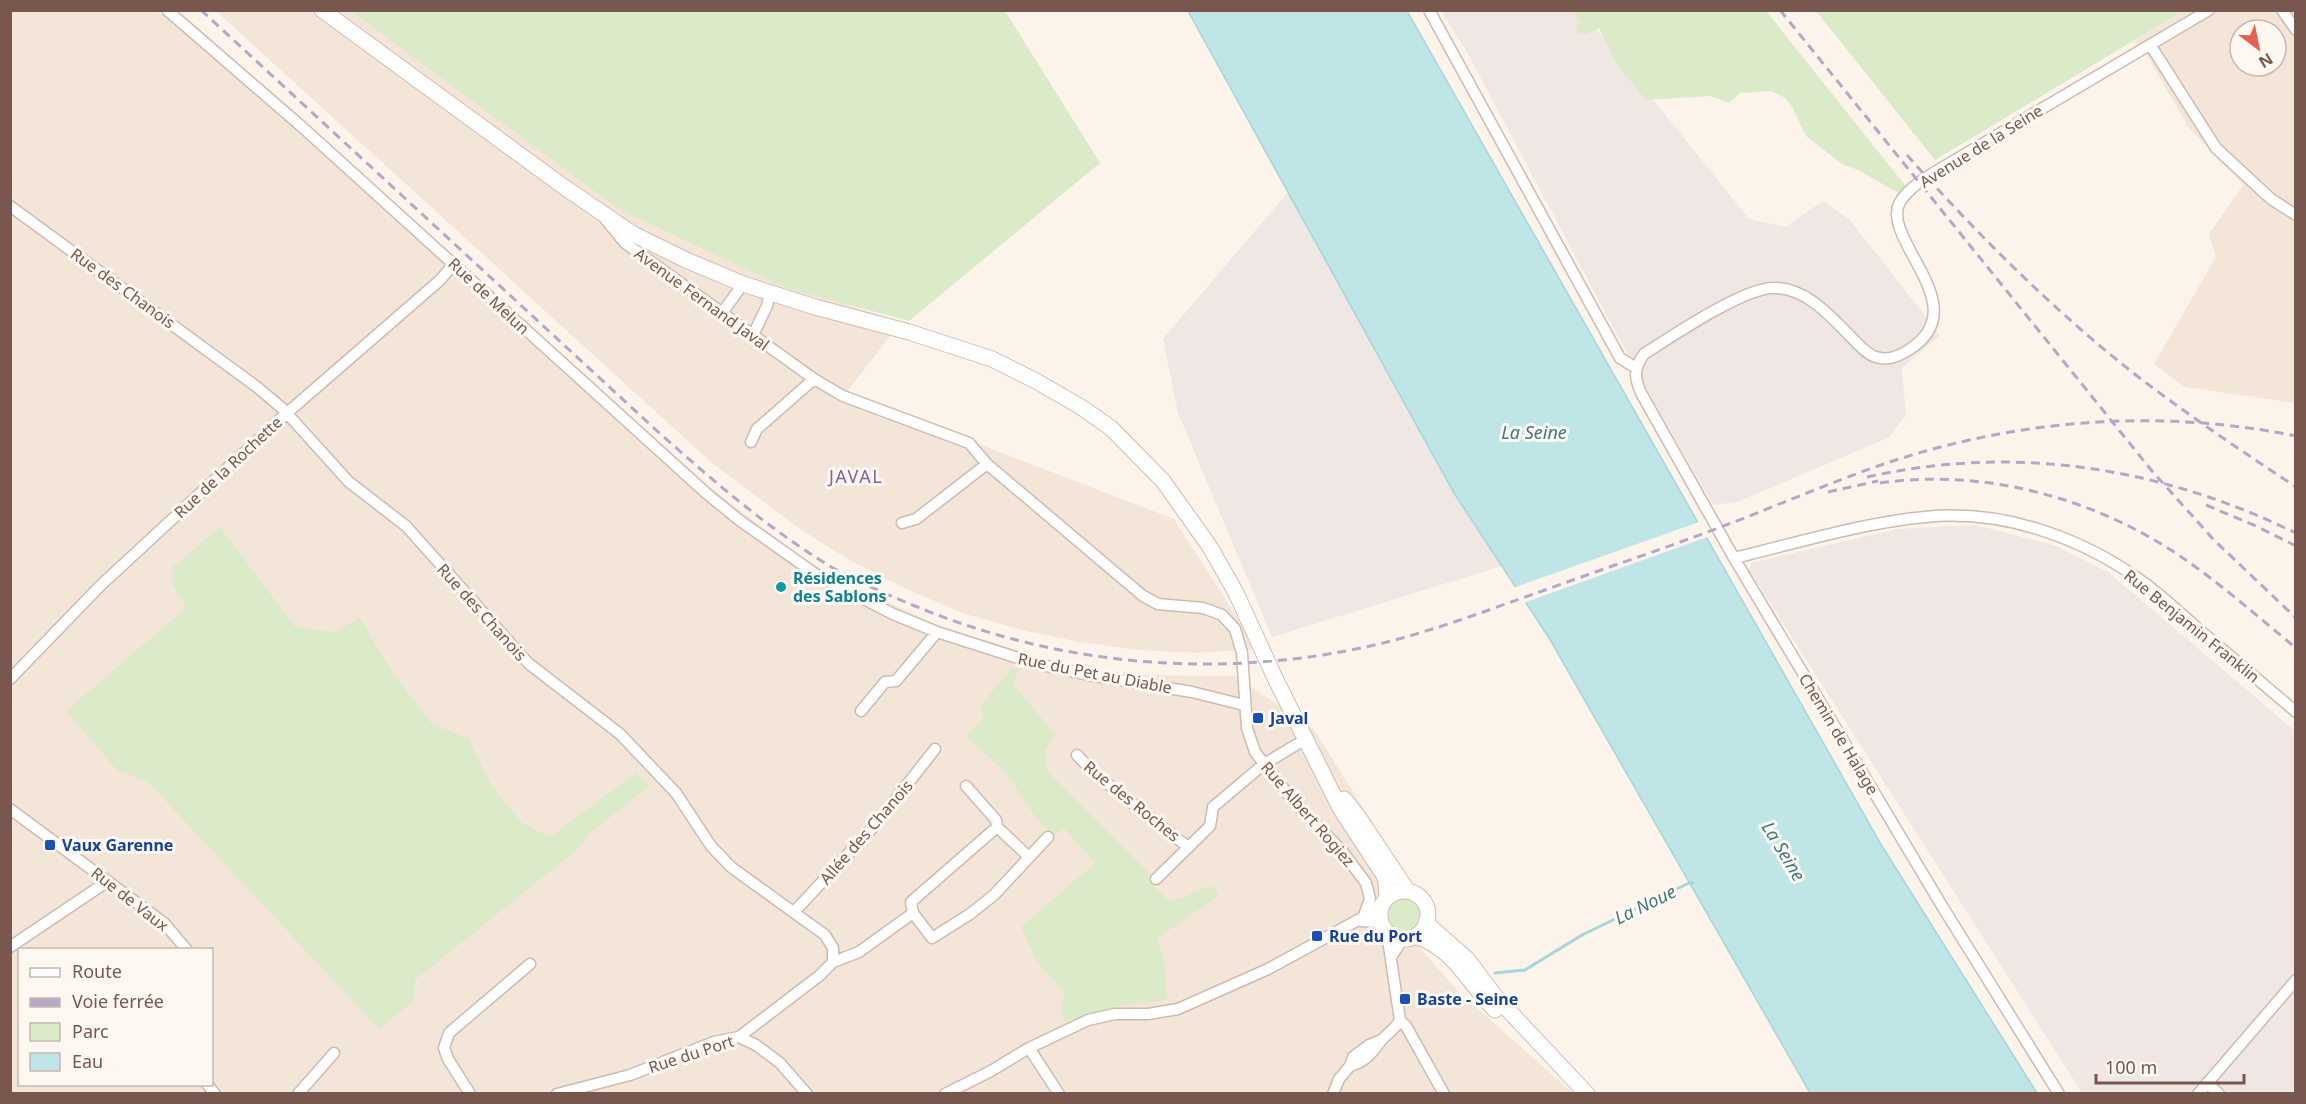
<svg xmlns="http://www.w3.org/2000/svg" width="2306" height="1104" font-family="'Noto Sans',sans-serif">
<rect width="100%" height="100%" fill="#fcf4eb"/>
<!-- residential -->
<path fill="#f4e5d9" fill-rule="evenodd" d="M10,11H157L171,22L180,13L713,490L804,559L848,584L947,629L1003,648L1064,663L1127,675L1235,676L1313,728L1408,879L1417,945L1460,993L1573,1093H11ZM20,950H212V1084H20Z
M216,11H351L788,285L901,322L846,393L1174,519L1257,649L1197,653L1137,650L1080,642L1026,631L965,614L906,589L851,561L803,531L713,464Z
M2183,11H2295V403L2185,387L2154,364L2216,257L2209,234L2243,185L2189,128L2145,52L2134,41ZM2240,30H2276V66H2240Z"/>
<!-- industrial -->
<path fill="#eee7e3" d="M1441,11H1582L1749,219L1786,227L1823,201L1850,220L1940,335L1902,368L1906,415L1888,438L1737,502L1713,505L1640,378L1468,54Z
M1288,192L1454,493L1502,566L1272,637L1178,413L1163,339Z
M1976,525L2056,546L2108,572L2295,731V1093H2082L1749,570L1751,563L1897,529Z"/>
<!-- green -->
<path fill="#dbeac9" d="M351,11H1005L1100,163L909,321L786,288L619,209Z
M1573,11H1766L1904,184L1905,190L1900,194L1858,170L1842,164L1806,136L1792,107L1785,98L1771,91L1740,93L1729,103L1711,96L1646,100L1616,62L1599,28L1586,34H1578L1576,28L1581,22Z
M1816,11H2183L1935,160Z
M220,527L295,627L336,632L359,617L396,678L432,724L468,738L491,785L522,823L550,837L636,773L649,786L588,835L577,850L415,980L413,1001L379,1029L148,782L117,770L66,711L186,608L173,585L172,568Z
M1013,667L1019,671L1012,683L1055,734L1045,751L1047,771L1149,873L1153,885L1170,902L1212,885L1219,896L1156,939L1164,958L1167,1000L1121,1005L1064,1022L1061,1010L1065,993L1037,962L1021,927L1095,863L1064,828L1053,837L1032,812L1005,771L965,736L984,718L980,706Z
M1387 915a18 18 0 1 1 36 0a18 18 0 1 1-36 0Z"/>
<!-- water -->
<path fill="#bfe5e6" stroke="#a6d6d8" stroke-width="1.5" d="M1188,11H1407L1882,846L2037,1093H1810L1549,638L1454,493Z"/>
<!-- pier -->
<path fill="#fcf4eb" d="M1702,521L1710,536L1523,603L1513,588Z"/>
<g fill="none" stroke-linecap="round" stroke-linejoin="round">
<!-- stream -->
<path stroke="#a6d6d8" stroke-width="3" d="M1495,973L1525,970L1582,935L1689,883H1693"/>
<defs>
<path id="street" d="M167,10L301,126L706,493L739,520L817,575L893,614L937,632L1037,664L1089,675L1192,692L1244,705
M1429,10L1620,358L1636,368
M2282,10L2296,30
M2151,46L2216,148L2271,199L2296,215
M10,206L257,387L283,409L349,482L406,526L528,663L620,734L676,793L711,846L731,867L825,935L833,948V962L819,976L739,1037
M606,220L625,243L814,379L843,396L969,443L987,464L1143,596L1158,604L1203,608L1214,612L1222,615L1235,629L1242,653L1247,728L1255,752L1291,798L1342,851L1366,883L1370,899L1363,918
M722,313L743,284
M753,335L767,306L770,293
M751,442L757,429L814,379
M902,523L916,519L987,464
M1734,558C1797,543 1861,523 1925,517C2002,509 2081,537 2143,582C2161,595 2178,611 2195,626C2229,655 2262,683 2296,712
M10,679L101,585L287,413L439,281L454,264
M861,711L885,682L896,681L937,632
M1077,755L1094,773L1188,847
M966,786L996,820L997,827
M10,809L164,923L187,950
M1156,879L1210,826L1213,807L1264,764L1306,739
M794,912L877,823L935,749
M913,913L911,902L997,827L1029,857
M1360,921L1380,922
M10,947L108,881
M1391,957L1403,939
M833,962L859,952L913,913L932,938L970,914L994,895L1048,837
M1400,1020L1406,1026L1444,1094
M1029,1048L1059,1094
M1350,1066C1365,1062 1372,1053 1380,1042C1387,1033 1395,1030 1400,1020L1387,933
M2207,1083L2219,1094
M207,1084L215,1094
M298,1094L334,1053
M470,1094L448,1059L444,1048L449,1033L530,964
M557,1094L630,1075L714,1042L739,1037L756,1045L780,1063L807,1094
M945,1094L991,1071L1029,1048L1088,1020L1115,1014H1148L1178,1009L1268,969L1369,914L1382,902
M1333,1094L1339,1079L1350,1066L1353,1057L1369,1045L1381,1040
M2059,1094L1942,906L1734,558L1641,393C1634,377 1634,368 1644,354C1671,337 1743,288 1773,288C1807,287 1833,319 1855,341C1861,347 1868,355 1876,357C1888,361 1900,356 1910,349C1977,306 1879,239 1900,202C1910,185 1934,173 1950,163L2209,10
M2198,1094L2296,980"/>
<path id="secondary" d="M322,10L564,187L633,234L686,260L743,284L815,307L909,332L992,359L1036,381L1081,407L1111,428L1163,481L1210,547L1236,593L1275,678L1340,808L1383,874L1386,880L1387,897
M1344,799L1359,818L1407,890
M1380 915a24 24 0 1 1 48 0a24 24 0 1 1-48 0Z
M1426,923L1468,960L1495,996L1587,1094
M1415,936C1453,947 1469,984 1495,1010"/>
</defs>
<!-- street casing -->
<use href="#street" stroke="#cfbab0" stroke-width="13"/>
<!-- secondary casing -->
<use href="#secondary" stroke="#d4bcb0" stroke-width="17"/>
<!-- street -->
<use href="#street" stroke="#fff" stroke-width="10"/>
<!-- secondary -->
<use href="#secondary" stroke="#fff" stroke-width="15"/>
<!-- rail -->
<path stroke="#b5a8c7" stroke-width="3" stroke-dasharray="9 6" stroke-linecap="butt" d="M201,10L656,430C711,479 766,527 828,565C855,581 886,594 915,606C1057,665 1212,679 1361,648C1424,635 1485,611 1545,590C1608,567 1672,546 1734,522C1783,503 1832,482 1881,465C2015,419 2157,408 2296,436
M1780,10L2152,471L2214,540L2296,618
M1907,155C1976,233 2050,307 2132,372C2185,413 2240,450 2296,487
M1867,477C2015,444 2160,467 2296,533
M1880,483C1976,469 2080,494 2163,545C2210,574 2252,612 2296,648
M1828,492L1878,481
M2206,505L2256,526L2296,546"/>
</g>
<!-- markers -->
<circle fill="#0f9aa8" stroke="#fff8f2" stroke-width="2" cx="781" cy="587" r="6"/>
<g fill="#1a4fb4" stroke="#fff8f2" stroke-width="2">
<rect x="1252" y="712" width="12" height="12" rx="3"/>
<rect x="44" y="839" width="12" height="12" rx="3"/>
<rect x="1311" y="930" width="12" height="12" rx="3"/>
<rect x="1399" y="993" width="12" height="12" rx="3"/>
</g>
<g text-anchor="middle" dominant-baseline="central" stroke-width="6" stroke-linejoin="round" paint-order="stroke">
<!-- street labels -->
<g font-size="16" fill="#78584e" stroke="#fff8f2">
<text transform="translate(1981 146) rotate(-32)">Avenue de la Seine</text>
<text transform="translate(123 288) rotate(36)">Rue des Chanois</text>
<text transform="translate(489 296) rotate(43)">Rue de Melun</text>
<text transform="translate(702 299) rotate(36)">Avenue Fernand Javal</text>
<text transform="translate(228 467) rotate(-43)">Rue de la Rochette</text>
<text transform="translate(482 612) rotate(48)">Rue des Chanois</text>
<text transform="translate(2192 626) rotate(39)">Rue Benjamin Franklin</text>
<text transform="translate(1095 673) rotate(11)">Rue du Pet au Diable</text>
<text transform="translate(1839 734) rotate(59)">Chemin de Halage</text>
<text transform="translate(1132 801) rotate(39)">Rue des Roches</text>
<text transform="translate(1308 814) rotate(49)">Rue Albert Rogiez</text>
<text transform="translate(866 832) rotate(-49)">Allée des Chanois</text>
<text transform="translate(130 899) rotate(38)">Rue de Vaux</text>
<text transform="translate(691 1054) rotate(-18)">Rue du Port</text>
</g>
<!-- culture labels -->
<g font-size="16" font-weight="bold" fill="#0d838f" stroke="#fff8f2" text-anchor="start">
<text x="793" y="578">Résidences<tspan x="793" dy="18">des Sablons</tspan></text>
</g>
<!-- transit labels -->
<g font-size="16" font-weight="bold" fill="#164399" stroke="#fff8f2" text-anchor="start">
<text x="1270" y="718">Javal</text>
<text x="62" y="845">Vaux Garenne</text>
<text x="1329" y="936">Rue du Port</text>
<text x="1417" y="999">Baste - Seine</text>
</g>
<!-- water labels -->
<g font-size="18" font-style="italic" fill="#41797c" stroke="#fff8f2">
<text x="1534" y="432">La Seine</text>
<text transform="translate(1784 851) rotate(59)">La Seine</text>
<text transform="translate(1645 904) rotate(-26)">La Noue</text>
</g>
<!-- neighbourhood labels -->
<g font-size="18" letter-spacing="1.5" fill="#7e6693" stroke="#fff8f2">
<text x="856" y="476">JAVAL</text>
</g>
</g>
<!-- border -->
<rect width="2306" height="1104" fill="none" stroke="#78584e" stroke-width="24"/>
<!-- legend -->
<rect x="18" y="948" width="195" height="138" fill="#fff8f2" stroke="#c9b8b0" stroke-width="1.5"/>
<rect x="30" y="968" width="30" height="9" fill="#ffffff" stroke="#c9b8b0" stroke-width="1.5"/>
<text x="72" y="978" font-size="18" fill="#78584e">Route</text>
<rect x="30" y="998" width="30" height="9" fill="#b5a8c7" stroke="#c9b8b0" stroke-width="1.5"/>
<text x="72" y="1008" font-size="18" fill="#78584e">Voie ferrée</text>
<rect x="30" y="1023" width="30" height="18" fill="#dbeac9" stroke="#c9b8b0" stroke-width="1.5"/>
<text x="72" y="1038" font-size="18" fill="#78584e">Parc</text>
<rect x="30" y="1053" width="30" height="18" fill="#bfe5e6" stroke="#c9b8b0" stroke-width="1.5"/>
<text x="72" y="1068" font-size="18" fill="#78584e">Eau</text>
<!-- north arrow -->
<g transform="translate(2258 48) rotate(148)"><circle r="28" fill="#fff8f2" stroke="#c9b8b0" stroke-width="1.5"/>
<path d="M0-4.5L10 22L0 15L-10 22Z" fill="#e26354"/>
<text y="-9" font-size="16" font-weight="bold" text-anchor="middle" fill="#78584e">N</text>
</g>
<!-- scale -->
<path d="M2096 1074v9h148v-9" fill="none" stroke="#78584e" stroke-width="3"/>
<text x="2105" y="1074" font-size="18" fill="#78584e" stroke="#fff8f2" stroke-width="4.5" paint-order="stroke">100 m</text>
</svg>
